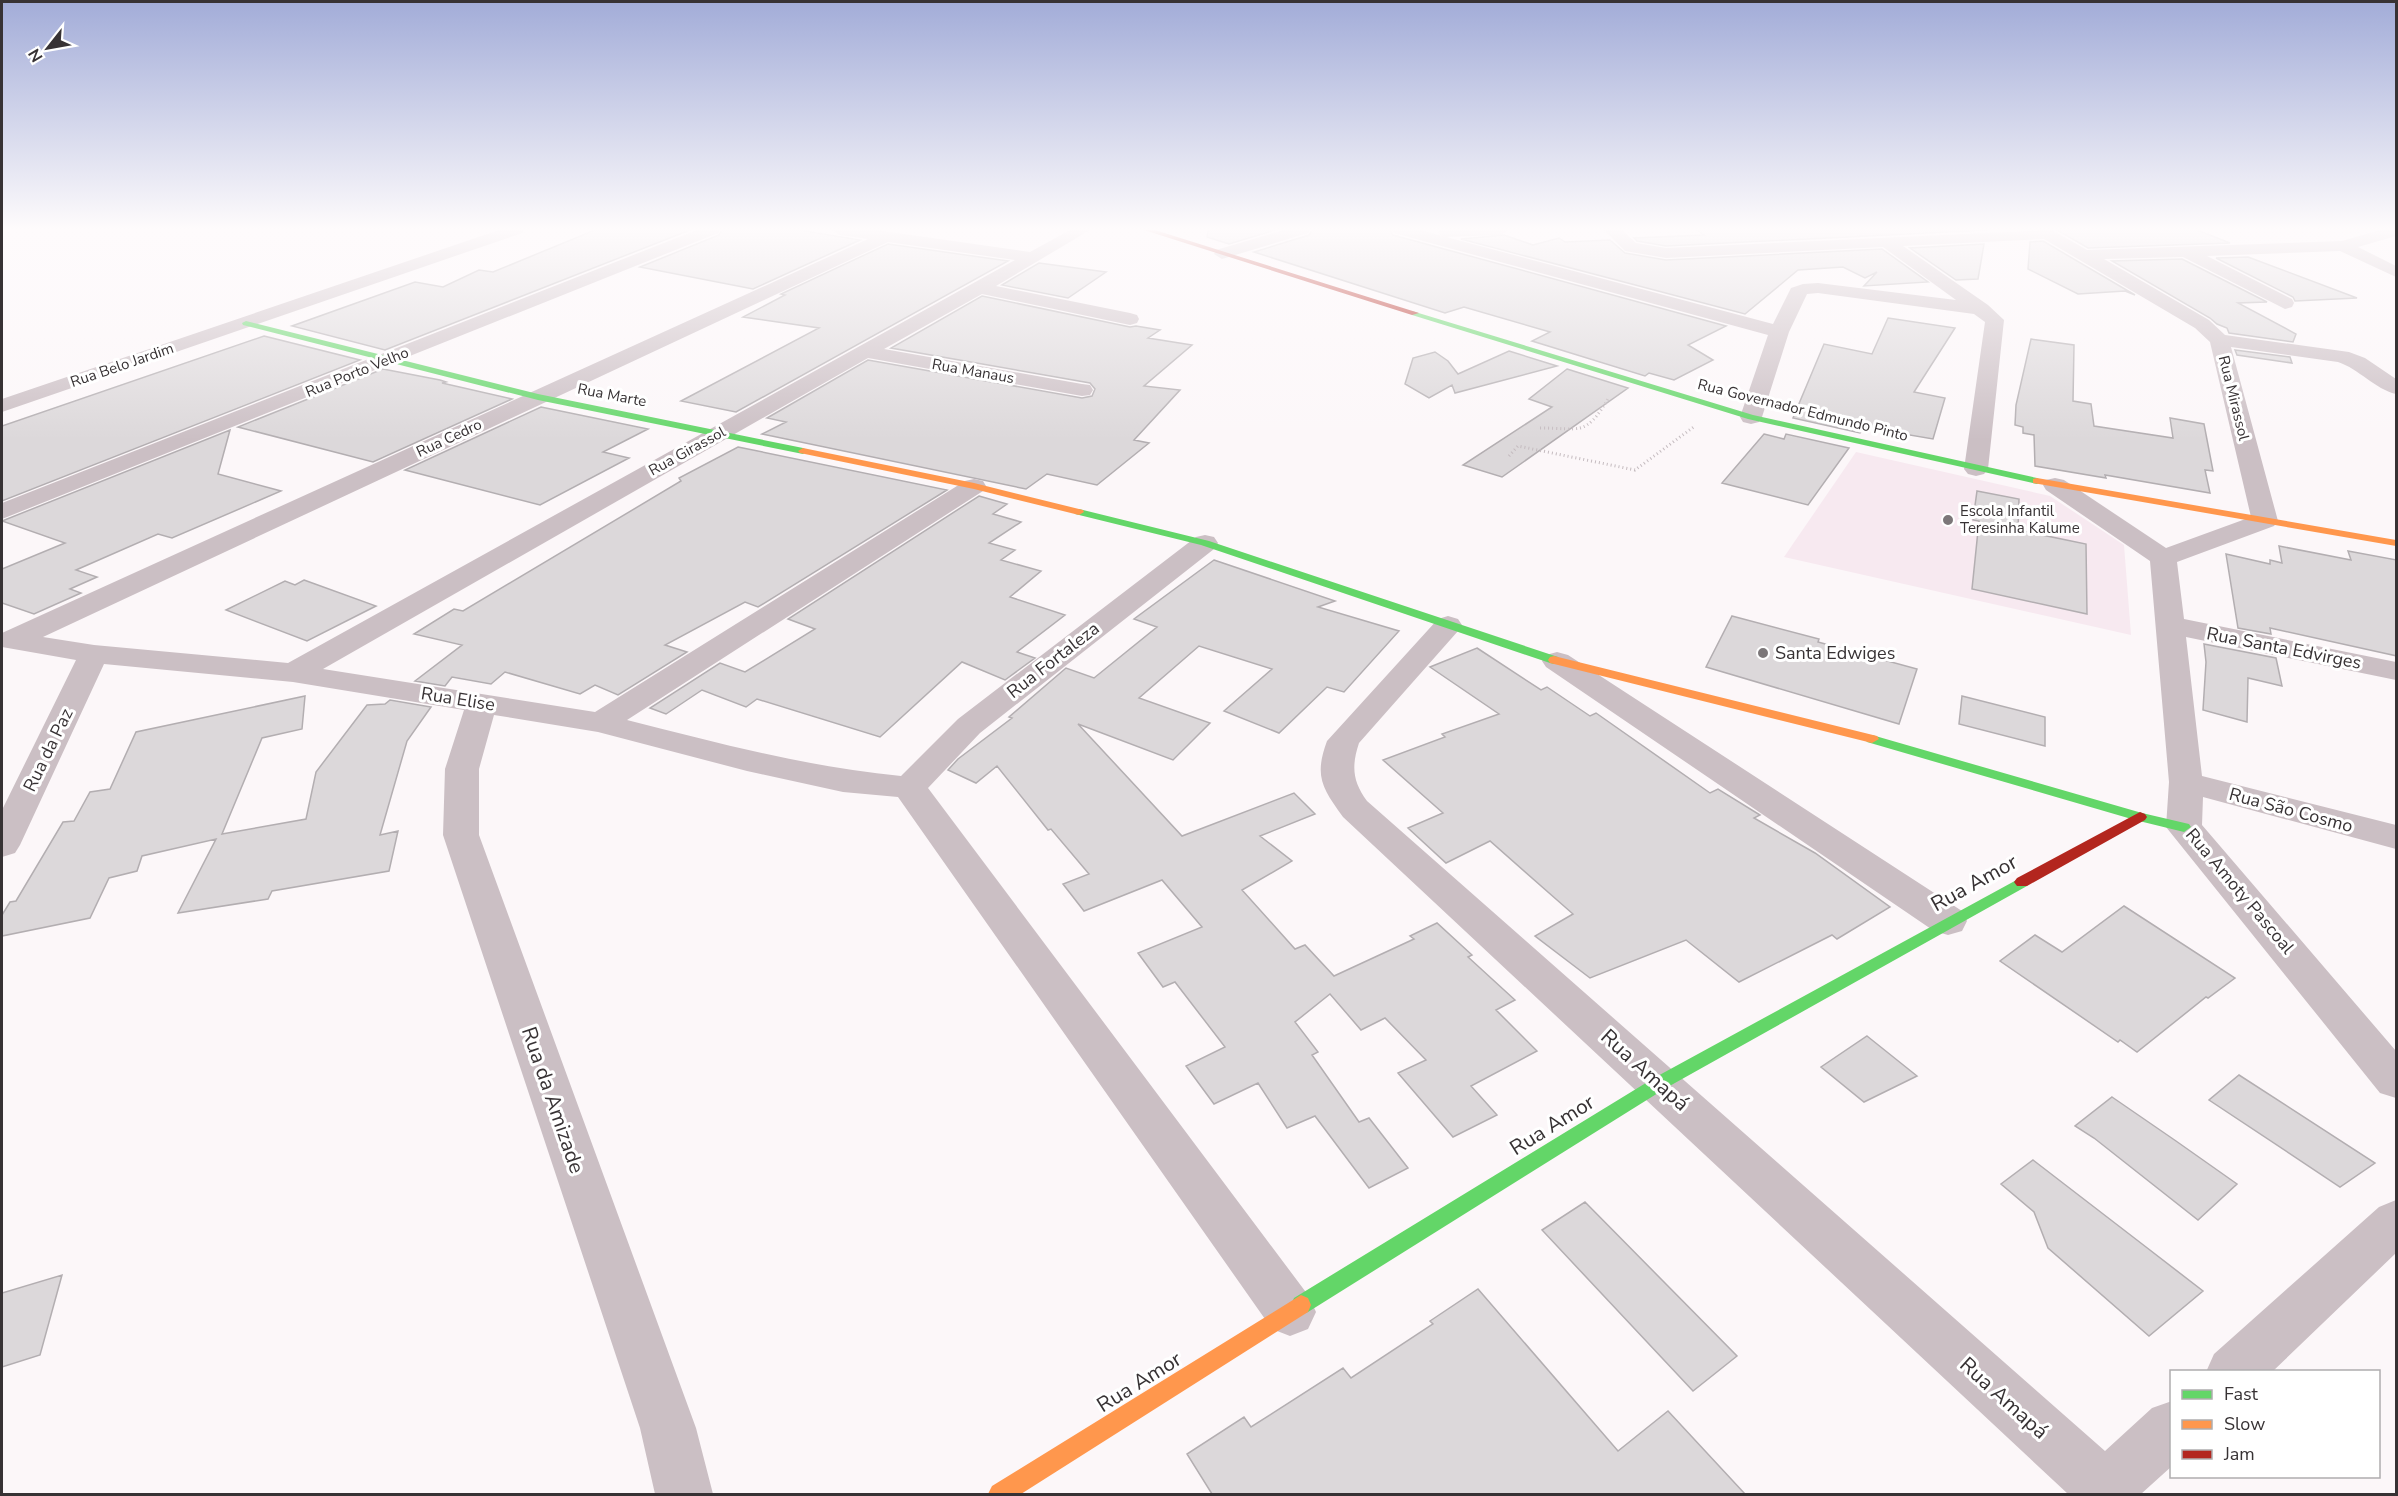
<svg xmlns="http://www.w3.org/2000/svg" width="2398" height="1496" font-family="'Nunito Sans',sans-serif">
<rect width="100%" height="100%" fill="#fcf7f9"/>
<!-- built -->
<path fill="#f7e9f0" d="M1856,452L2050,496L2124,545L2131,635L1784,557Z"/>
<!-- building -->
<path fill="#dcd8da" stroke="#b3aeb1" stroke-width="1.5" d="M595,230H690L385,350L292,326L415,282L443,287L479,270L493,272Z
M722,230H799L860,240L753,289L640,267L719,235Z
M1208,230H1275L1229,244L1207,237Z
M1312,230H1390L1393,235L1726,326L1688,345L1713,360L1674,380L1649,373L1645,376L1532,341L1550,332L1464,307L1445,313L1254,252L1309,235Z
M1697,230H1987L1666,246L1637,241L1634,238L1704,235Z
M2057,230H2197L2230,243L2088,248Z
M1504,235L1533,245L1559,238L1565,242L1610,240L1625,253L1666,260L1882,249L1928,282L1864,286L1877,272L1865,278L1843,267L1798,270L1745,314L1461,239Z
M2043,241L2135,295L2125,291L2078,294L2028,269L2030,242Z
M888,244L1008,261L736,412L681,401L819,328L743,317L785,295L781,294Z
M1984,244L1978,279L1956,280L1910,248Z
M2248,257L2357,298L2295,301L2293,297L2216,258Z
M2182,259L2267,302L2238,303L2296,334L2293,342L2229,333L2227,328L2217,324L2210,318L2112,261Z
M1039,263L1106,272L1068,298L1002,285Z
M982,296L1130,327L1136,326L1160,330L1148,338L1192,345L1144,386L1180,390L1134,440L1149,443L1097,485L1047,474L1026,489L762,434L786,422L767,418L868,360L1082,398L1092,396L1095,389L1090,383L891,348Z
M1888,318L1955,328L1914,392L1945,398L1933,439L1863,427L1860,433L1793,418L1824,344L1872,354Z
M264,336L360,360L2,501V426Z
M2031,339L2074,345L2073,401L2091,404L2094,426L2173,438L2170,418L2204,424L2213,471L2205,470L2210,493L2105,475L2106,478L2035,466L2034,435L2023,433V427L2015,425L2016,405Z
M2235,350L2290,357L2292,363L2237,355Z
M1509,351L1557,366L1455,393L1452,385L1429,398L1405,384L1413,358L1435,352L1448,361L1458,374Z
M383,369L440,380L446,382L442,383L512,399L373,462L238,427Z
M1567,369L1628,388L1502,477L1463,465L1552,407L1529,399Z
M541,407L648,429L603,452L629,458L540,505L405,470Z
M230,430L218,474L281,491L172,538L158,534L76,570L97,577L70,589L81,593L34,614L2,603V569L65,543L2,521Z
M1764,434L1784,439L1786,434L1849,448L1808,505L1722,483Z
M738,447L947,490L758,607L745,602L665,645L687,652L618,695L595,685L580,694L505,672L491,684L452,677L445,686L415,681L462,645L414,634L454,609L463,611L681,481L679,478Z
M1977,491L2019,499L2018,530L2086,544L2087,614L1972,589L1979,521L1973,520Z
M979,496L1007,504L993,514L1021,522L989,543L1015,550L1001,560L1041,571L1010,597L1065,615L1017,652L1035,658L1005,680L962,662L880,737L757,699L746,707L702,690L666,714L650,708L720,663L745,672L815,629L788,619Z
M2279,546L2351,560L2348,551L2397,560V656L2270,628L2271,634L2238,628L2226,554L2270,564V560L2282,563Z
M1214,560L1335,601L1318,607L1399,631L1344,692L1327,687L1279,733L1224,711L1272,669L1199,646L1139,698L1210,723L1173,760L1078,724L1182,836L1294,793L1315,814L1260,836L1292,861L1242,890L1295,949L1305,945L1334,976L1414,939L1410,936L1437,923L1472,955L1468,957L1515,1000L1496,1010L1537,1051L1471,1086L1497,1115L1453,1137L1398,1073L1426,1060L1385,1018L1361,1030L1330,994L1295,1022L1318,1052L1312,1055L1359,1122L1369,1118L1408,1168L1369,1188L1315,1116L1287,1128L1258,1083L1214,1104L1186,1066L1225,1047L1175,982L1163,987L1138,953L1202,927L1162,880L1084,911L1063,884L1089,874L1051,829L1048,830L997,766L976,783L948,770L958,759L1012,718L1009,717L1066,668L1094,678L1157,627L1134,619Z
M304,580L376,606L307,641L226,610L285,581L295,585Z
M1732,616L1819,639L1818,642L1917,669L1899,724L1706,667Z
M2204,644L2276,658L2282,686L2248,678L2247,722L2203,710L2206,662Z
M1477,648L1541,690L1547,687L1590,716L1596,713L1710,793L1718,789L1760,815L1754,818L1815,853L1890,907L1837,939L1832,935L1739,982L1686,940L1590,978L1535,936L1573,914L1490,841L1446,863L1408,828L1443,813L1383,760L1445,737L1442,734L1499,714L1430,667Z
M305,696L302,729L262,738L222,834L306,819L316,772L367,705L385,704L390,700L431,707L407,741L380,835L398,831L389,871L272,891L268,899L178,913L216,839L142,856L137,871L109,878L90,918L2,936V915L10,902L16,901L63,822L74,821L90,792L110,789L136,732Z
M1962,696L2045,717V746L1959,724Z
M2124,906L2235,978L2208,998L2206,997L2137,1052L2120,1040L2118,1042L2000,961L2035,935L2062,952Z
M1867,1036L1917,1076L1864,1102L1821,1067Z
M2239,1075L2375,1163L2340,1187L2209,1100Z
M2112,1097L2176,1141L2237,1184L2198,1220L2094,1138L2075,1126Z
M2033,1160L2146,1247L2203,1291L2149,1336L2048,1248L2034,1212L2001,1184Z
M1585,1202L1737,1356L1693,1391L1542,1230Z
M62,1275L40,1355L2,1367V1293Z
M1478,1289L1618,1451L1668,1411L1745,1494H1212L1187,1454L1244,1417L1251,1427L1343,1368L1351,1378L1433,1324L1430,1321Z"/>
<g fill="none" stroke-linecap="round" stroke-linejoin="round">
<!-- path -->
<path stroke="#c4bbbf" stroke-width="3" stroke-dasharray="1 3" stroke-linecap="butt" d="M1540,428C1581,428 1585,437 1608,399
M1509,456L1518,446L1635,470L1695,426"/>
<!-- street -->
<path fill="#cbbfc4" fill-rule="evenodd" d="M499,230H524L522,233L2,412V399Z
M697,230H720L718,233L2,519V503Z
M832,230H876L1030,252L1070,230H1090L996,286L1130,313L1137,315L1139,319L1137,323L1130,325L982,294L884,349L1082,384L1090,385L1093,390L1090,395L1082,396L868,358L323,669L595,712L965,481L974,479L983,481L986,486L983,491L627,720C718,743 807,767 901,776L958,719L1196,537L1205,535L1214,537L1218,543L1214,549L980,733L928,788L1308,1295L1316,1312L1308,1329L1290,1336L1272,1329L898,797L843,792L747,771L598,732L494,715L479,769V835L696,1428L713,1494H655L640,1428L443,835L445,769L464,710L293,682L104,664L20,845L15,853L2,857V810L76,660L2,647V633L868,239L840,235ZM888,242L1015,260L288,663L94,645L43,637Z
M1284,230H1310L1308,233L1222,259L1214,254L1216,250Z
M1392,230H1420L1773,324L1791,288L1803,284L1818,283L1956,300L1883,247L1666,258L1625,251L1604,230H1622L1636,243L1666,248L2052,230L2087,250L2342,241L2380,230H2396V236L2358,247L2396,266V277L2340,251L2207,256L2292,299L2294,303L2292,307L2285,309L2183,257L2104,259L2209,320L2225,335L2349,352L2365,358L2396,379V394C2375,389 2359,369 2338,362L2231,347L2278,521L2274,526L2177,562L2184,619L2396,662V680L2186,637L2202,776L2396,825V849L2203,797L2202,825L2396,1051V1098L2380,1093L2166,827L2169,782L2150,561L2046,490L2043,485L2046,480L2055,478L2064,480L2166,548L2251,517L2210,342L2195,328L2044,239L1903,246L1988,305L2004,320L1988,469L1984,474L1976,476L1968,474L1964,469L1985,322L1974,314L1818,293L1807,294L1789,332L1762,417L1759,422L1751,424L1743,422L1740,417L1768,335L1394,233Z
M1439,230H1508L1500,235L1446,237L1440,235Z
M1448,616L1458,619L1462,625L1458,631L1359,743C1351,767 1353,782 1367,801L2105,1451L2152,1408L2172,1401V1466L2141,1494H2068L1343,817C1322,788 1314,776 1327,741L1438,619Z
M1557,652L1568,655L1962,911L1967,921L1962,931L1948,935L1934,931L1546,667L1542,661L1546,655Z
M2396,1200V1253L2272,1372H2206L2214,1354L2379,1207Z"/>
<!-- fast -->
<path fill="#63d668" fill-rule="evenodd" d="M1412,311L1753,415L2037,478L2042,481L2037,484L1748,419L1412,315Z
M246,321L538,394L803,448L808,451L803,454L538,400L243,325L242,323Z
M1079,509L1209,541L1558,657L1560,660L1554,664L1550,663L1201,545L1075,514L1074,512Z
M1872,735L2142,813L2189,824L2191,827L2184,832L2135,820L1867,742L1865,739Z
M2022,877L2027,878L2030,882L2027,886L1666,1088L1308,1312L1301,1315L1294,1312L1291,1305L1294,1298L1654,1078Z"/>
<!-- slow -->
<path fill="#ff974d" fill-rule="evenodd" d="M803,448L974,483L1083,510L1084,512L1079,515L974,489L800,453L798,451Z
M2037,478L2396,540V546L2033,483V479Z
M1554,656L1877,736L1879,739L1872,743L1550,663L1548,660L1550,657Z
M1301,1295L1308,1298L1311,1305L1308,1312L1021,1494H988L992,1486Z"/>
<!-- jam -->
<path fill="#b3261e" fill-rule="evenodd" d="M1144,230H1155L1419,313L1412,315Z
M2140,812L2145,814L2147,817L2145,820L2027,886H2017L2014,882L2017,878Z"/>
</g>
<!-- sky -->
<linearGradient id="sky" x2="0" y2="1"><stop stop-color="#a2acd8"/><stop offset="0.52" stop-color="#fefbfc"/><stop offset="1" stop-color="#fefbfc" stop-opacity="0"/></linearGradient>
<rect width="2398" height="440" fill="url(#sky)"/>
<!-- markers -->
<g fill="#7c7779" stroke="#fff" stroke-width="2">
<circle cx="1948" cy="520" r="6"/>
<circle cx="1763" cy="653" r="6"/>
</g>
<g text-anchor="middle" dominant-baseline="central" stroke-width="6" stroke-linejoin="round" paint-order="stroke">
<!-- far-street labels -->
<g font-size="15" fill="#373234" stroke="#fff">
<text transform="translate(122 365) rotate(-19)">Rua Belo Jardim</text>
<text transform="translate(973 371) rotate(10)">Rua Manaus</text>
<text transform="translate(357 372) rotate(-22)">Rua Porto Velho</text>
<text transform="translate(612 395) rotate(11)">Rua Marte</text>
<text transform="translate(2234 398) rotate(76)">Rua Mirassol</text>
<text transform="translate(1803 410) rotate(14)">Rua Governador Edmundo Pinto</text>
<text transform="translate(449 438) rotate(-25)">Rua Cedro</text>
<text transform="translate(687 451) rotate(-29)">Rua Girassol</text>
</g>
<!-- far-poi labels -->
<g font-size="15" fill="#373234" stroke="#fff" text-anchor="start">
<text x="1960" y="511">Escola Infantil<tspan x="1960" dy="17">Teresinha Kalume</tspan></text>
</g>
<!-- street labels -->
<g font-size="18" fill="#373234" stroke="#fff">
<text transform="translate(2284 648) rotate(11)">Rua Santa Edvirges</text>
<text transform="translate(1053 660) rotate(-38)">Rua Fortaleza</text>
<text transform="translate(458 699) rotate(9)">Rua Elise</text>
<text transform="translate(48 750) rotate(-64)">Rua da Paz</text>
<text transform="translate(2291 810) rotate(15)">Rua São Cosmo</text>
<text transform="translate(2240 891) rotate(50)">Rua Amoty Pascoal</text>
</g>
<!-- poi labels -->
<g font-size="18" fill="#373234" stroke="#fff" text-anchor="start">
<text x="1775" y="653">Santa Edwiges</text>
</g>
<!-- near-street labels -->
<g font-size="21" fill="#373234" stroke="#fff">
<text transform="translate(1974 883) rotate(-29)">Rua Amor</text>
<text transform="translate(1645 1070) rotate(42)">Rua Amapá</text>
<text transform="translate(553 1100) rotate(71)">Rua da Amizade</text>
<text transform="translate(1552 1125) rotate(-32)">Rua Amor</text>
<text transform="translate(1139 1382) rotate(-32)">Rua Amor</text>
<text transform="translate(2004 1398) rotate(42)">Rua Amapá</text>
</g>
</g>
<!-- border -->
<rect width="2398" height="1496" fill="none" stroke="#373234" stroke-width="6"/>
<!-- legend -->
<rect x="2170" y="1370" width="210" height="108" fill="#ffffff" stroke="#afadae" stroke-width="1.5"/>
<rect x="2182" y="1390" width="30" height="9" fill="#63d668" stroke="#afadae" stroke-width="1.5"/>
<text x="2224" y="1400" font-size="18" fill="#373234">Fast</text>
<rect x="2182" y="1420" width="30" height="9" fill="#ff974d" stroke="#afadae" stroke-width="1.5"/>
<text x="2224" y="1430" font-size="18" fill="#373234">Slow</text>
<rect x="2182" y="1450" width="30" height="9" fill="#b3261e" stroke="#afadae" stroke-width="1.5"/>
<text x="2224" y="1460" font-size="18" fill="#373234">Jam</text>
<!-- north arrow -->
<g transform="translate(48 48) rotate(239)" stroke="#ffffff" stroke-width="4.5" paint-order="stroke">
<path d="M0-4.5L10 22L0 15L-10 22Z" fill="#373234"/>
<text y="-9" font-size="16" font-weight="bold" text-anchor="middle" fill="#373234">N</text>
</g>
</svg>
